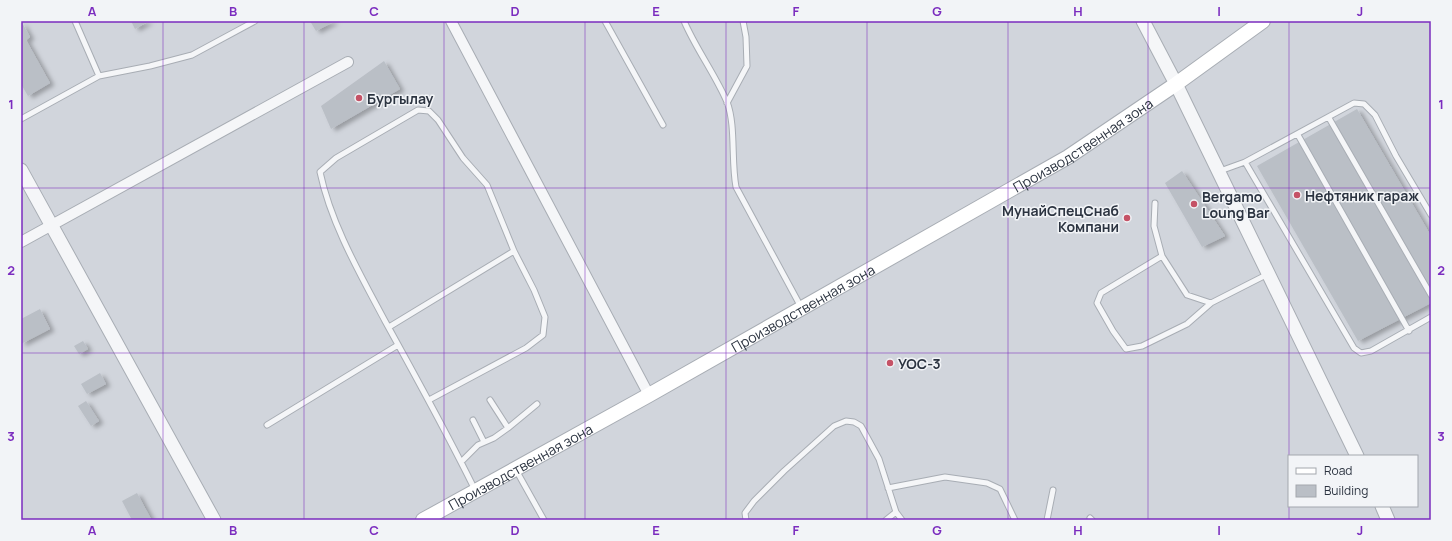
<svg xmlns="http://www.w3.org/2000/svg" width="1452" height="541" font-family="Manrope,sans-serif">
<defs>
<filter id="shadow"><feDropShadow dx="4.5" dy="2.5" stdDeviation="2" flood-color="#0004"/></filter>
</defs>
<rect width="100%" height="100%" fill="#e3e6ea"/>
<!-- built -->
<path fill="#d1d5dc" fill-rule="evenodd" d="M21,21H1431V520H21ZM1289,456H1417V506H1289Z"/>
<!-- building -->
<path fill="#babfc6" filter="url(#shadow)" d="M21,21L30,37L26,40L50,83L28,96L21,84Z
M131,21H149L135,29Z
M310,21H335L316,31Z
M384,61L400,89L331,129L321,106Z
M1357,109L1431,236V303L1358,341L1257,166Z
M1182,171L1225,236L1202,247L1165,183Z
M40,309L50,329L21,344V319Z
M83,341L88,349L79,354L74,346Z
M100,373L106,384L87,394L81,384Z
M86,401L99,421L91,426L78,406Z
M137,493L151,519L149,520H132L122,501Z"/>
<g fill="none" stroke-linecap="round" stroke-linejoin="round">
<defs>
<path id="service" d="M75,21L99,76
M605,21L663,125
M684,21C696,49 715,74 727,102C736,125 731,161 736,187L801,307
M727,103L747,66L746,37L743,21
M1329,118L1431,295
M21,119L99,76L150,66L192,55L255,21
M1298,135L1409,331
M1245,162L1354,348L1361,353L1371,351L1431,317
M1220,171L1245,162L1354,103L1364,104L1375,115L1396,156L1431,215
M1155,203L1154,226L1162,256L1187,295L1211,303
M1162,256L1101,293L1097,303L1113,331L1126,349L1142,346L1187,324L1211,303L1268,274
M389,327L514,251
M429,400L526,348L543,335L545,317L534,290L514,251L487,185L463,158L438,120L429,111L418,110L336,158L320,172C331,224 360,274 385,321C416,377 447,433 475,490
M490,400L508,428
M473,420L484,442
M267,425L398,345
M461,462L478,445L494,438L508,428L537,404
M516,470L544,520
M888,488L945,477L987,483L1000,489L1015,520
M1090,518L1092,520
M746,520L745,513L754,501L784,471L834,426L846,421L854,422L861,426L879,459L896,512L902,520
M886,520L896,512
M1047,520L1053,490"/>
<path id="minor" d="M451,21L649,395
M21,242L348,62"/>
<path id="tertiary" d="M1143,21L1176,84L1357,456
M21,170L214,520
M1382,506L1388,520"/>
<g id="secondary">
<path id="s1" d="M423,520L649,395L1068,157L1176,84L1263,21"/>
</g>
</defs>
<!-- service casing -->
<use href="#service" stroke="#a8adb4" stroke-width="7"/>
<!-- minor casing -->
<use href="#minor" stroke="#a8adb4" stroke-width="12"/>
<!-- tertiary casing -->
<use href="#tertiary" stroke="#a8adb4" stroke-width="15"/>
<!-- secondary casing -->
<use href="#secondary" stroke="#a8adb4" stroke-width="16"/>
<!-- service -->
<use href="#service" stroke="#f5f6f8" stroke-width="5"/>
<!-- minor -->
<use href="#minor" stroke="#f5f6f8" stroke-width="10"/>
<!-- tertiary -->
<use href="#tertiary" stroke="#f5f6f8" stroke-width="13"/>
<!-- secondary -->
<use href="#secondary" stroke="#fff" stroke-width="14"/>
</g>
<!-- grid -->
<path fill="none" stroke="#7b2cbf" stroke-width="1" stroke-opacity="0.55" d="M163,21V520M304,21V520M444,21V520M585,21V520M726,21V520M867,21V520M1008,21V520M1148,21V520M1289,21V456M21,188H1431M21,353H1431M1289,506V520"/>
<!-- markers -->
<g fill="#c55266" stroke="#f2f4f7" stroke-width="1.5">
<circle cx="359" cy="98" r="4"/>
<circle cx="1297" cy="195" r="4"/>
<circle cx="1194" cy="204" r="4"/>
<circle cx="1127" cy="218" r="4"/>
<circle cx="890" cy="363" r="4"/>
</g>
<g text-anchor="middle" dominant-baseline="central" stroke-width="3" stroke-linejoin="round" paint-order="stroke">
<!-- poi labels -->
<g font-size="14" font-weight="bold" fill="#2c3441" stroke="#f2f4f7" text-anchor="start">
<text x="367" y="98">Бургылау</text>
<text x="1305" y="195">Нефтяник гараж</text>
<text x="1202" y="196">Bergamo<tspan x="1202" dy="16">Loung Bar</tspan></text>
<text x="1119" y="210" text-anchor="end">МунайСпецСнаб<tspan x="1119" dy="16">Компани</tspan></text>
<text x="898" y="363">УОС-3</text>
</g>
<!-- street labels -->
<g font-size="14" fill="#2c3441" stroke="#f2f4f7">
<text stroke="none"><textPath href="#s1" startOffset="759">Производственная зона</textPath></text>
<text stroke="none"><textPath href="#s1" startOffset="435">Производственная зона</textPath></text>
<text stroke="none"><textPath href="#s1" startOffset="111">Производственная зона</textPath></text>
</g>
</g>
<!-- border -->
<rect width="1452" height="541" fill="none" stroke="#f2f4f7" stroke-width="44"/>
<!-- legend -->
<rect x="1288" y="455" width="130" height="52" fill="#f2f4f7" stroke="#a3a7ae"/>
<rect x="1296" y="468" width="20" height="6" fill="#ffffff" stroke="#a3a7ae"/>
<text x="1324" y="475" font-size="12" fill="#2c3441">Road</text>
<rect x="1296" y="485" width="20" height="12" fill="#babfc6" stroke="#a3a7ae"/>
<text x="1324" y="495" font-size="12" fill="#2c3441">Building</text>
<rect x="22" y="22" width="1408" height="497" fill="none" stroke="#7b2cbf" stroke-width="1.5"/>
<g font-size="13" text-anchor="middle" font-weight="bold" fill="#7b2cbf">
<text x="92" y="16">A</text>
<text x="233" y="16">B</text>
<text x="374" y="16">C</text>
<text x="515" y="16">D</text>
<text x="656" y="16">E</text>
<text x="796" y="16">F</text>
<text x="937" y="16">G</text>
<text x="1078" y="16">H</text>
<text x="1219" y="16">I</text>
<text x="1360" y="16">J</text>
<text x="11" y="109">1</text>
<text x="1441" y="109">1</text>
<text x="11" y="275">2</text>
<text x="1441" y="275">2</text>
<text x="11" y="441">3</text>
<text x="1441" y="441">3</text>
<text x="92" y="535">A</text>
<text x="233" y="535">B</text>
<text x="374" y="535">C</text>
<text x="515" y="535">D</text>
<text x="656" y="535">E</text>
<text x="796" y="535">F</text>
<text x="937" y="535">G</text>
<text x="1078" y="535">H</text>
<text x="1219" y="535">I</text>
<text x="1360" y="535">J</text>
</g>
</svg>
